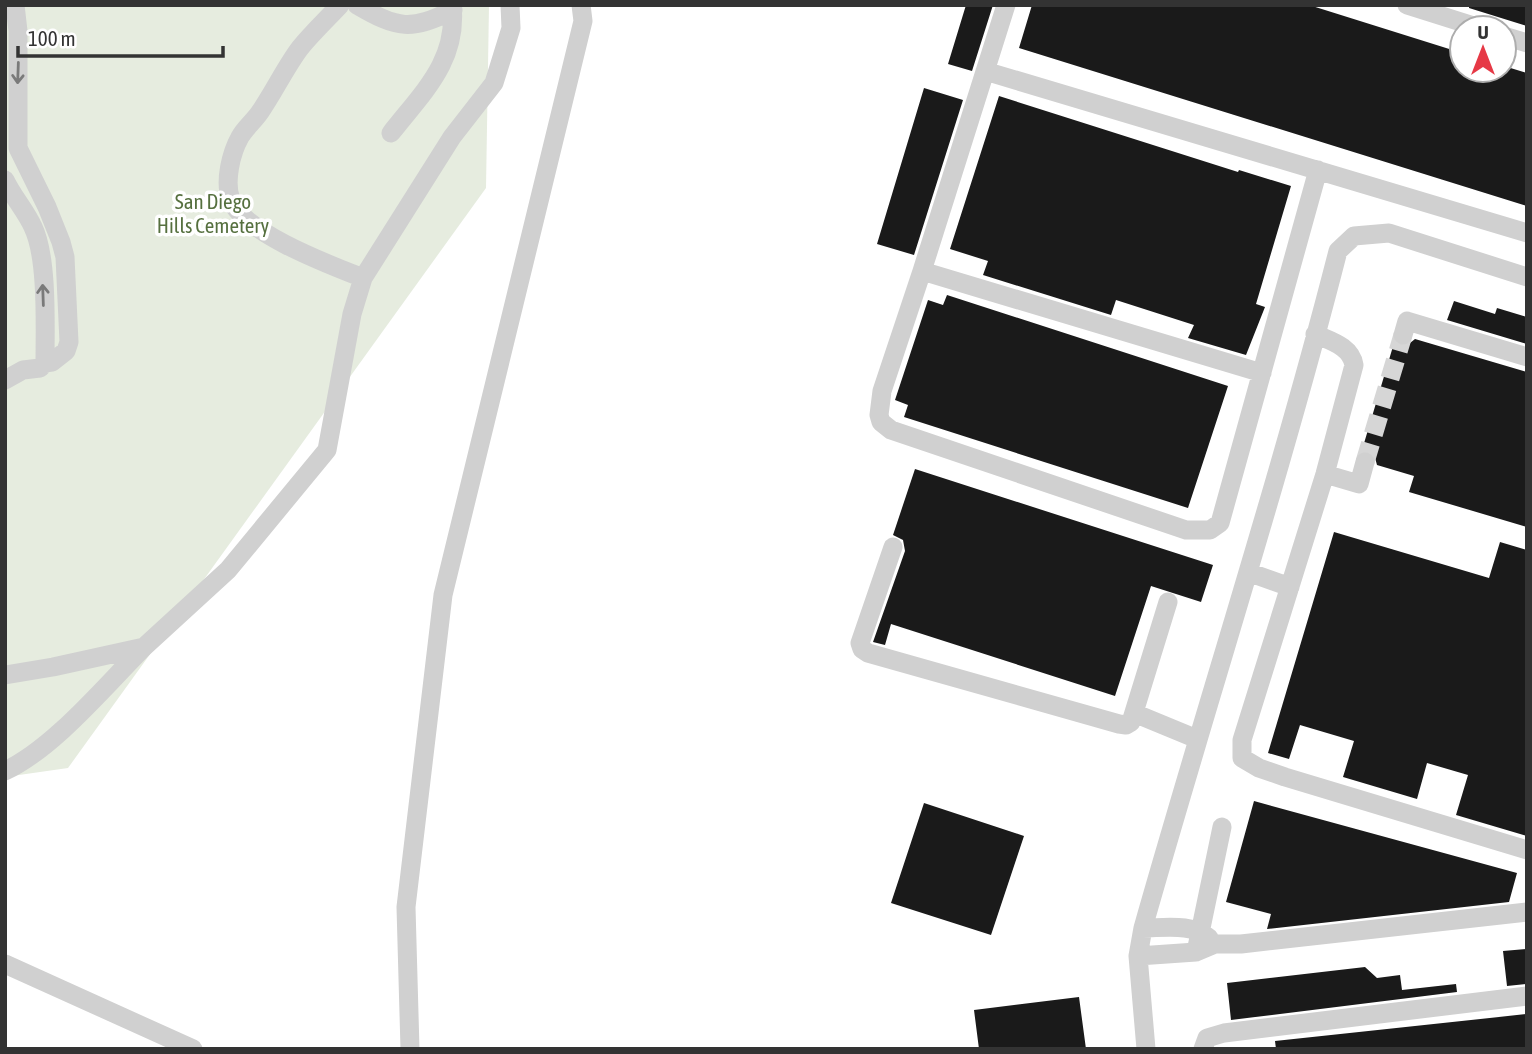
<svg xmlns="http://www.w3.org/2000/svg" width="1532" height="1054" font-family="'Asap Condensed',sans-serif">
<rect width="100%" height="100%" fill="#fff"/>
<!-- green -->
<path fill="#e6ecdf" d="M5,5H489L486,188L68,768L5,777Z"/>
<!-- building -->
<path fill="#1a1a1a" d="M966,5H993L972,71L948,64Z
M1032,5H1309L1462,53V70H1504V66L1527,73V206L1019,48Z
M1469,5H1527V26L1469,8Z
M924,88L963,100L914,255L877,244Z
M999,96L1238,172L1239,170L1291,186L1256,304L1265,307L1246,355L1188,338L1194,325L1116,300L1111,315L983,275L988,261L950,249Z
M947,295L1228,386L1188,508L904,417L908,405L895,400L928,300L943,305Z
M1454,301L1495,314L1497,308L1527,317V344L1447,320Z
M1415,339L1527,372V527L1409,492L1414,476L1377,465L1374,454L1362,450L1394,343L1405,347Z
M915,469L1213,565L1201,602L1151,586L1115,696L891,624L885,645L873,642L905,551L903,540L893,535Z
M1334,532L1489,578L1500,542L1527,550V836L1456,815L1468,775L1427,763L1417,799L1343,777L1354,741L1300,725L1289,759L1268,753Z
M1254,801L1517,873L1509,902L1267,929L1271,914L1226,902Z
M924,803L1024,836L991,935L891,903Z
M1527,949V984L1507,986L1503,951Z
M1365,967L1377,978L1400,975L1402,990L1456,984L1457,992L1231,1020L1227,983Z
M1079,997L1086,1049H979L974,1010Z
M1527,1014V1049H1276L1275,1041Z"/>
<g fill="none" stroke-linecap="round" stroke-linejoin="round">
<!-- minor-tunnel -->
<path stroke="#d6d6d6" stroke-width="19" stroke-dasharray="19 10" stroke-linecap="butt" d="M1365,462L1403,335"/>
<!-- minor -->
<path stroke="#d0d0d0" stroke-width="19" d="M340,5C327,19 312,33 300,48C285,68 274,92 260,112C254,121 245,128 240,137C231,153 224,182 231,200C244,233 330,265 363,278
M357,5C398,29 411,31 453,10
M1006,5L922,271L882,391L879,415L881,422L891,430L1186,530H1210L1220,523L1318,170
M1407,5L1480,28
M1504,36L1527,43
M985,71L1527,233
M391,133C423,92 458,61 452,5
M5,180C13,197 26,211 33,227C48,258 45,328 45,363
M922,271L1262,373
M1315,334C1330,341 1351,346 1354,365L1325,474L1242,740V758L1259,768L1285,777L1527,850
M1403,335L1407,321L1527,357
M5,380L23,370L40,368L45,363L52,362L66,351L69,342L65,257L61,242L47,207L18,148V31L15,5
M1325,474L1359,484L1365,462
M893,547L860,643L862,649L868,653L1119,724L1126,725L1131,722L1168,602
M1248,572L1290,587
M5,675L53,667L144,647L228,570L327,450L352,314L363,278L452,137L494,83L511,28L510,5
M1134,713L1197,739
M5,771C54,748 105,686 144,647
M1143,928C1164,928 1193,923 1209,938
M1196,952L1222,827
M1138,956L1196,952L1215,944H1241L1527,912
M5,964L193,1049
M410,1049L406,907L443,595L583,21L581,5
M1146,1049L1138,956L1143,928C1207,702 1280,478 1338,251L1354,236L1389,233L1527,277
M1203,1049L1207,1038L1224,1033L1527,996"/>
</g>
<!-- one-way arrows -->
<defs><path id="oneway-shaft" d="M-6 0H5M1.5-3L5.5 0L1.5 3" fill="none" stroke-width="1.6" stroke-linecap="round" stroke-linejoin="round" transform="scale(1.75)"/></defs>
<g stroke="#7a7a7a">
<use href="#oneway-shaft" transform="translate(18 73) rotate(92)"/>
<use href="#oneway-shaft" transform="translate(43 295) rotate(-92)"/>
</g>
<g text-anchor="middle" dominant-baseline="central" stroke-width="7" stroke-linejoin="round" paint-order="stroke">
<!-- park labels -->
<g font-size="21" fill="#56703f" stroke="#fff">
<text x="213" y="201">San Diego<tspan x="213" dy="24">Hills Cemetery</tspan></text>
</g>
</g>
<!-- border -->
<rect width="1532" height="1054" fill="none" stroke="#333333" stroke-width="14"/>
<!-- north arrow -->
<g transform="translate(1483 49)"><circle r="33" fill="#ffffff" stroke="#adadad" stroke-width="2"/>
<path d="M0-5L12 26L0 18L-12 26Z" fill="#e63946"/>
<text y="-10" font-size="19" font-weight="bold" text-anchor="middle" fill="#333333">U</text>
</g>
<!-- scale -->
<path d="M18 46v10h205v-10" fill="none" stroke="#333333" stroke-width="3.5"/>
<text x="28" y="46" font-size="21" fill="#333333" stroke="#ffffff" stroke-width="5" paint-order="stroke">100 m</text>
</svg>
